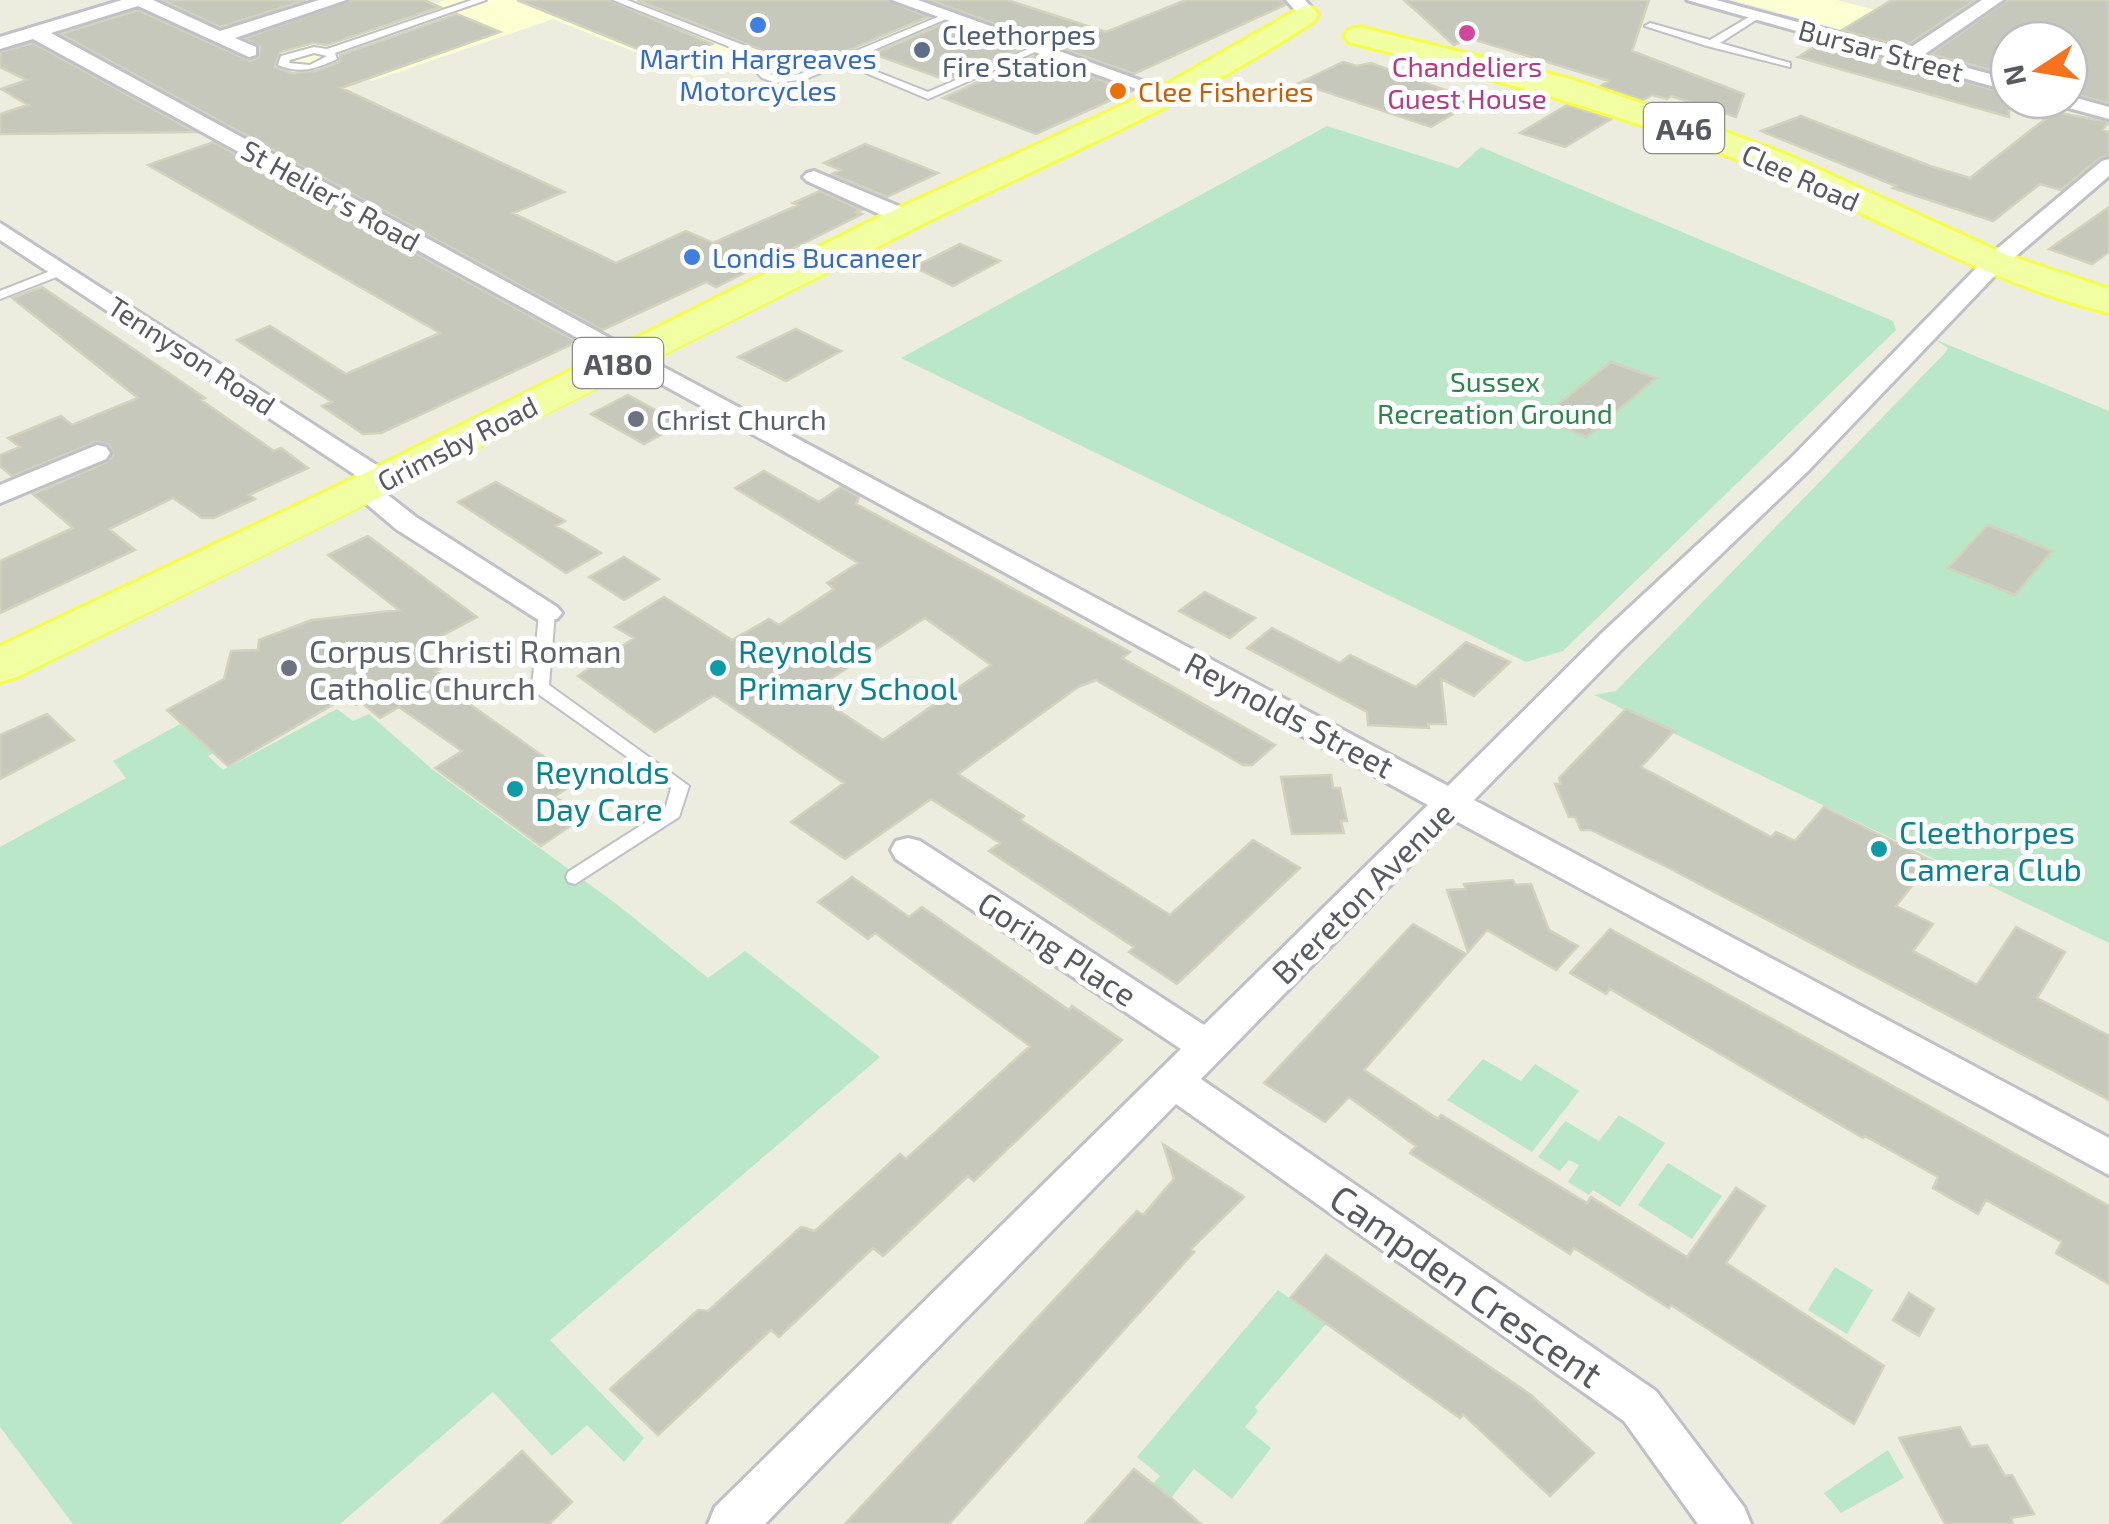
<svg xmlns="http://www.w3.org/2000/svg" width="2109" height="1524" font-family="'Exo 2',sans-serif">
<rect width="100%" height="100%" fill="#eceddf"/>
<!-- commercial -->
<path fill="#fbffd2" d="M445,0H722L893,20L914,27L810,71L774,66L695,76L553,19L372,81L344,68L292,85L248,64Z
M1732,0H1837L1922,22L1890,43Z"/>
<!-- green -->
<path fill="#b9e7c8" d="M1327,126L1458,168L1481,147L1893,321L1896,330L1563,651L1526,662L901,358Z
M1934,339L2109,411V943L1594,695L1616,691L1945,353L1948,348Z
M337,709L353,721L369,714L432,769L619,906L708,978L745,951L880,1057L550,1340L644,1438L624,1462L587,1425L552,1456L493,1392L340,1524H73L0,1427V847L126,778L113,761L180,724L187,730L202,722L228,745L208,756L223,770Z
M1483,1059L1521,1081L1535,1064L1579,1091L1532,1152L1447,1100Z
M1619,1115L1665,1143L1620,1207L1593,1190L1589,1195L1568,1182L1579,1165L1569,1160L1560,1171L1538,1157L1565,1121L1599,1141Z
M1668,1163L1722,1196L1692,1239L1638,1205Z
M1835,1267L1873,1290L1847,1334L1808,1310Z
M1278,1290L1326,1324L1255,1407L1258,1411L1245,1427L1271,1448L1232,1499L1194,1469L1171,1498L1153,1484L1160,1476L1137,1457Z
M1888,1450L1904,1478L1841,1513L1824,1493Z"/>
<!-- building -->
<path fill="#c7c8bc" stroke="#d2d2bd" stroke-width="2.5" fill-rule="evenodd" d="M162,0H306L220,27Z
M350,0H424L440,7L327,45L313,43L280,52L275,67L292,73L316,71L339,62L340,55L457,14L500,32L341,88L564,192L513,213L616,263L686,231L713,243L798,205L793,203L820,191L861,210L856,212L862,214L716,287L706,282L602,330L61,34L138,10L250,61L259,57L260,47L245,38Z
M517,0H609L712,44L667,61Z
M637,0H888L928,17L806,68Z
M929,0H1007L1106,32L1186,0H1282L1285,5L1134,74Z
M1404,0H1649L1632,51L1744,94L1736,117L1671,96L1667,99L1652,95L1643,100L1601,86L1609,81L1469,38L1454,45Z
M1892,0H1975L1904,47L1842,30Z
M2007,0H2109V103L2069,93V35L2009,34V75L1931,54Z
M945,23L1017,50L946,80L873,54Z
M1822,42L2009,94V117L1798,57Z
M33,43L195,132L0,134V114L28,105L1,89L27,80L0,67V52Z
M1035,56L1131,91L1036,134L943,98Z
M1343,62L1357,66L1371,63L1475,101L1431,127L1299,83Z
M1567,105L1611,119L1565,147L1520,133Z
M2054,112L2109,122L2102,130L2109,132V156L2100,158L2061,190L2040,184L1993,221L1893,188L1896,186L1761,131L1801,116L1930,166L1970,178Z
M213,142L577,342L381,433L363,434L322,406L332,402L237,340L270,326L346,374L440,333L148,165Z
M865,144L938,173L887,197L832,174L841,170L824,163Z
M2109,207V252L2092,264L2049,249Z
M960,244L1000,261L953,286L914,267Z
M42,287L176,378L205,398L201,400L274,451L281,448L308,468L249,495L255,499L214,518H202L173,498L109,529L135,550L0,613V561L73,528L33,494L107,462L113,455L109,445L96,442L12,476L0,466V455L20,447L8,438L61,416L72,425L138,398L12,298Z
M796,329L841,351L786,381L738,357Z
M1611,362L1656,378L1586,437L1541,418Z
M628,395L681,424L644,444L591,414Z
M764,471L819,502L841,487L859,497L856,504L1130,652L1122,658L1275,745L1252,765H1243L1096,680L1078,687L958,774L1024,816L1020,820L1170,915L1253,840L1300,868L1177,984L1129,952L1134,947L989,851L1000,843L931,799L845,859L791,822L844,783L714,695L655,732L578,676L634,638L615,627L664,597L732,640L769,619L779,625L834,589L827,583L858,563L735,488ZM925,618L991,665L883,740L810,692Z
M496,482L565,521L556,526L601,553L566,573L458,502Z
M1988,525L2052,551L2015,595L1948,568Z
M368,536L477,617L415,650L440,669L436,671L461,689L454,693L578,781L554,797L588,814L541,846L435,768L462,751L399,707L380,718L361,702L356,705L346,697L228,766L167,710L224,679L231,651L258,650L259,640L312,620L399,610L328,555Z
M624,557L659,579L624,600L589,577Z
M1205,592L1255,618L1230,638L1179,611Z
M1272,628L1340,663L1350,655L1416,687L1466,642L1510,662L1474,696L1441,679L1446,724H1428L1429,728L1368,725L1367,712L1247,648Z
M1626,709L1674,731L1641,767L1771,837L1776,832L1795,841L1824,807L1932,861L1896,906L1933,924L1913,951L1977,985L2016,927L2065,952L2037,998L2109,1036V1100L1667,867L1591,830H1581L1575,817H1569L1555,784H1561L1559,778Z
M47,714L74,740L0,779V735Z
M1331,775L1333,788H1340L1347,821H1341L1344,833L1292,834L1281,777Z
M852,877L909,917L922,907L1069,1010L1072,1006L1122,1040L974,1181L968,1176L883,1256L873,1248L779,1337L771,1330L658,1435L610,1389L698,1310L708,1311L801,1227L815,1231L900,1154L906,1159L1030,1046L875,933L868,939L818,902Z
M1513,880L1515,885L1531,884L1549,930L1578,946L1556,970L1487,930L1468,952L1447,890L1466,889L1464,884Z
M1413,924L1466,954L1364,1070L1438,1119L1441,1115L1587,1203L1591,1197L1687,1257L1736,1188L1765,1206L1726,1263L1884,1366L1854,1424L1671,1305L1669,1308L1574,1248L1570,1254L1410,1153L1416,1146L1349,1097L1325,1122L1264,1083Z
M1610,929L2109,1206V1284L2056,1253L2062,1242L1986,1200L1978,1214L1933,1188L1938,1177L1865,1136L1863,1138L1610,989L1606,994L1570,973Z
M1163,1144L1244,1197L1191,1249L1194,1252L949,1524H845L1137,1211L1143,1215L1174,1179Z
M1326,1255L1531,1395L1594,1453L1550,1496L1463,1414L1460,1418L1290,1298Z
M1909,1293L1934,1309L1919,1336L1893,1320Z
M1960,1427L1971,1447L1987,1445L2005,1476L2012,1475L2034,1514L2011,1518L2013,1524H1945L1899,1438Z
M522,1451L572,1502L549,1524H441Z
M1134,1469L1171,1498L1201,1524H1085Z"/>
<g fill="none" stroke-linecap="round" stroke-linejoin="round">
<defs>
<path id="service" d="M472,0H486L335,53L337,59C316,69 299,74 278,65L281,56L314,47L327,49ZM314,53L327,56L310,65L289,63L290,60Z
M613,0H627L743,45L770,74L777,77L800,74L945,14L953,16L806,79L776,83L762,78L735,49Z
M1754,14L1762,16L1720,43L1790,63V67L1707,46L1645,26L1650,23L1710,40Z
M1035,46L1044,48L928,99L866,73L875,71L928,92Z
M63,266L67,267V273L0,299V291Z
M547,608L555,613L549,685L689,786L679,817L575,884L568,882L566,877L568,872L665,810L671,788L534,691L532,687L539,613Z"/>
<path id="minor" d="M122,0H153L220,31L319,0H346L235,38L256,47V55L249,57L138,6L51,33L637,353L1448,786L1603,632L1790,459L1986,258L2102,161L2109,159V176L2002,268L1808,471L1625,646L1474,800L2109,1138V1175L1454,820L1201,1079L1656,1391L1744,1507L1751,1524H1698L1624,1421L1176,1104L765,1524H708L715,1507L1181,1049L896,859L891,850L896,841L908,838L920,841L1204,1025L1428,805L33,39L0,49V37Z
M892,0H918L1181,95L1171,101L1164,99Z
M1286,0H1305L1316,13L1313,17H1301Z
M1687,0H1716L1905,51L1982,0H2003L1922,56L2009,79V91Z
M2069,96L2109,107V119L2054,104L2051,100H2069Z
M814,171L915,213L918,218L907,225L899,223L807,181L803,177L807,173Z
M0,223L392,475L396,481L392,487L379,488L416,517L557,607L562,613L557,619H537L396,529L350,490L354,484L366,482L0,240Z
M97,445L106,447L110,453L106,459L0,503V485Z"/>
<path id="primary" d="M1304,6L1314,9L1318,15L1314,21C1181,110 1033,167 891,240C601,387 310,533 17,677L0,682V646L367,472L873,220L1160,88Z
M1359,27L1570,79L1721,130L1785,154L2007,255L2109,289V313C1984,282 1876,214 1757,167C1624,114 1487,77 1349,42L1344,36L1349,30Z"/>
</defs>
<!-- service casing -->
<use href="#service" stroke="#bfc0c8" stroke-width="4"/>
<!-- minor casing -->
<use href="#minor" stroke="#bfc0c8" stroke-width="6"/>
<!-- primary casing -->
<use href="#primary" stroke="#f5fc49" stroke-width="6"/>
<!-- service -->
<use href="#service" fill="#fff" fill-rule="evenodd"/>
<!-- minor -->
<use href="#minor" fill="#fff" fill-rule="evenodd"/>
<!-- primary -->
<use href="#primary" fill="#f1ffa2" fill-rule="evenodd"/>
</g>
<!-- markers -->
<g fill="#3f7fe0" stroke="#fff" stroke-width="4">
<circle cx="758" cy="25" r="10"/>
<circle cx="692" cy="257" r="10"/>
</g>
<circle fill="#d1479c" stroke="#fff" stroke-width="4" cx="1467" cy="33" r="10"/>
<circle fill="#5c6f8a" stroke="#fff" stroke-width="4" cx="922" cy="50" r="10"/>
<circle fill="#e8710a" stroke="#fff" stroke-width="4" cx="1118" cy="91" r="10"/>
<g fill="#6b7280" stroke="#fff" stroke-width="4">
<circle cx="636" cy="419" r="10"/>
<circle cx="289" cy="668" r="10"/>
</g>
<g fill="#0f9aa8" stroke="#fff" stroke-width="4">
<circle cx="718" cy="668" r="10"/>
<circle cx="515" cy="789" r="10"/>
<circle cx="1879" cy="849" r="10"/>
</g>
<g text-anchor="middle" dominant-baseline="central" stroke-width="10" stroke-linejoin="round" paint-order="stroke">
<!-- far-service labels -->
<g font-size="28" fill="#4e5e75" stroke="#fff" text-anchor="start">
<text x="942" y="34">Cleethorpes<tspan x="942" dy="32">Fire Station</tspan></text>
</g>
<!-- far-street labels -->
<g font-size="28" fill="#585a62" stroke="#fff">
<text transform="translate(1881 50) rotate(15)">Bursar Street</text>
<text transform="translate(1801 177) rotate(24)">Clee Road</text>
<text transform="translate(331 195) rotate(29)">St Helier's Road</text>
<text transform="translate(192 355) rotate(33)">Tennyson Road</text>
<text transform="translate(457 443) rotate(-27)">Grimsby Road</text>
</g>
<!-- far-shop labels -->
<g font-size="28" fill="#366cbe" stroke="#fff">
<text x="758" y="58">Martin Hargreaves<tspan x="758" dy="32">Motorcycles</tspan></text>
<text x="712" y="257" text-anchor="start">Londis Bucaneer</text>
</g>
<!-- far-hotel labels -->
<g font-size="28" fill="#b23c85" stroke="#fff">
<text x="1467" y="66">Chandeliers<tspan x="1467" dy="32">Guest House</tspan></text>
</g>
<!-- far-food labels -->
<g font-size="28" fill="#c56008" stroke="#fff" text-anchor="start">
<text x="1138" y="91">Clee Fisheries</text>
</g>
<!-- far-park labels -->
<g font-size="28" fill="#2e844d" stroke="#fff">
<text x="1495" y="381">Sussex<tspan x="1495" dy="32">Recreation Ground</tspan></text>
</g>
<!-- far-worship labels -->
<g font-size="28" fill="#5b616d" stroke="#fff" text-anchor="start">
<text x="656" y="419">Christ Church</text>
</g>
<!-- shield labels -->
<g fill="#fff" stroke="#8a8c91" stroke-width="2.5">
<rect x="1644" y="103" width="80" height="50" rx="8"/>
<rect x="573" y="338" width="90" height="50" rx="8"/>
</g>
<g font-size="30" font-weight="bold" fill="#585a62">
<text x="1684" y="128">A46</text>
<text x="618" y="363">A180</text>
</g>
<!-- worship labels -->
<g font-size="32" fill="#5b616d" stroke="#fff" text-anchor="start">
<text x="309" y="650">Corpus Christi Roman<tspan x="309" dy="37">Catholic Church</tspan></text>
</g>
<!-- culture labels -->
<g font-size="32" fill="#0d838f" stroke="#fff" text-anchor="start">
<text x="738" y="650">Reynolds<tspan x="738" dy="37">Primary School</tspan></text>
<text x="535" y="771">Reynolds<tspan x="535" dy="37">Day Care</tspan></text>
<text x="1899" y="831">Cleethorpes<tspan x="1899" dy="37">Camera Club</tspan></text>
</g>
<!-- street labels -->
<g font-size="32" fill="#585a62" stroke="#fff">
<text transform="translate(1290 714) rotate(28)">Reynolds Street</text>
<text transform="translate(1362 892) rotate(-45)">Brereton Avenue</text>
<text transform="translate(1058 948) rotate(33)">Goring Place</text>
</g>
<!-- near-street labels -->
<g font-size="38" fill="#585a62" stroke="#fff">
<text transform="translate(1467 1285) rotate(35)">Campden Crescent</text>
</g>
</g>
<!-- north arrow -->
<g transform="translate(2039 70) rotate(258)"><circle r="48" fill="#ffffff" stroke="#bcbdc0" stroke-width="2.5"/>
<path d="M0-8L18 38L0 25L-18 38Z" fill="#f6721c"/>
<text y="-15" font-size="28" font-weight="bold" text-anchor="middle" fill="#585a62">N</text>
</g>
</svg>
